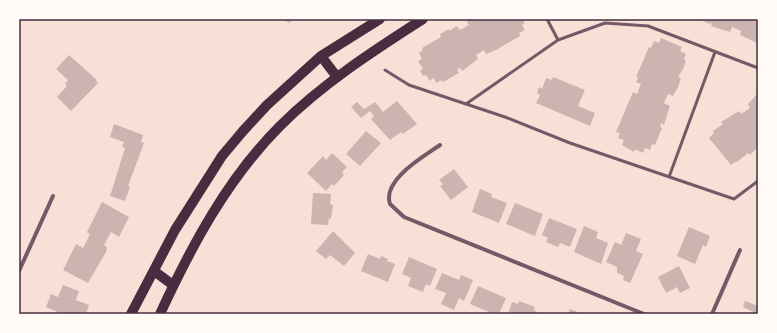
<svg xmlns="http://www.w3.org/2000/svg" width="777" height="333" font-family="Raleway,sans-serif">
<rect width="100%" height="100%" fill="#f7e1d7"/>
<!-- building -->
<path fill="#ccb4b1" d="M281,19H292L290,23Z
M468,19H523L525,22L522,25L525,30L519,33L520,36L496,50L486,54L484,50L476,55L478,59L462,71L460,68L457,69L459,73L443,82L442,80L436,83L434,78L430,81L426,75L423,76L420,71L423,69L418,61L422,59L419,53L423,50L422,48L441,37L440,34L449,29V31L457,26L460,30L469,25L466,20Z
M698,19H758L757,43L740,35L741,31L732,27L730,32L720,29L711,26L712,23L710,24Z
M661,38L682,47L680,51L686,54L684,59L686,60L684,67L678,77L681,78L678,87L673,96L668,94L664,103L670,106L664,125L661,123L660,127L662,128L655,145L652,144L650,150L645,148L643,153L635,149L634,152L622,145L624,140L618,138L620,133L616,132L633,92L637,94L641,84L636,82L638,77H636L649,47L651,48L654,41L659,43Z
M69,55L97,80L96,81L98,83L71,111L57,97L67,86L65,84L68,80L56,69Z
M553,77L585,90L578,106L595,113L590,126L536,103L540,95L537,93L539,87L542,89L546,78L552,80Z
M758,93V147L750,155L748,153L737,162V161L731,165L709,138L714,133L713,131L723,124L721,122L739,111L741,114L750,108L748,104Z
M397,101L417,124L403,134L401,132L390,140L371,119L374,116L370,111L361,118L351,107L357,102L364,109L375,102L383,112Z
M114,124L143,135L141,142L144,143L128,186L130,187L125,201L110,196L125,148L122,147L124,142L110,137Z
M366,131L381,143L360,166L346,154Z
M332,153L347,167L342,172L344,175L334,186L332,184L326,191L307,173L323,156L326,160Z
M454,169L468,187L451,200L440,186L443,184L439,180Z
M480,189L492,194L491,197L507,203L499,223L472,212Z
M313,193L331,194L330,204L333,205L331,219L329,218L328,225L311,224Z
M102,202L129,217L119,237L111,232L104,245L107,247L106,252L88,283L63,270L76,244L83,248L90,234L87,232Z
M515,203L543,214L535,236L506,224Z
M549,218L577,229L570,247L560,243L558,247L546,242L548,238L542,235Z
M584,226L598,232L596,238L608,243L601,264L574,252Z
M689,227L710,236L706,247L703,245L695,264L677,256Z
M333,231L355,253L344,266L330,255L326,259L316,251Z
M626,233L641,239L636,251L643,254L630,283L623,280L624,276L617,273V267L606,262L615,242L621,245Z
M368,254L380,259L381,256L388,259L387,261L395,264L388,282L361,271Z
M409,257L437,269L430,286L426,284L423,292L408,286L411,278L402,274Z
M679,266L690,288L680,293L677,287L666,293L658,277Z
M442,273L459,280L461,275L473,280L464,301L459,298L454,310L441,304L446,293L435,289Z
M63,285L79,291L76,300L89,305L86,314H62L46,307L51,294L58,297Z
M478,286L506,298L499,314H494L470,304Z
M519,301L535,307L534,310L540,314H508L512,302L518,304Z
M745,301L758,306V314H753V312L743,307Z
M570,309L583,314H568Z"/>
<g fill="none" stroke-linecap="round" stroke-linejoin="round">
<!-- service -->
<path stroke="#755966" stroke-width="3" d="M547,19L558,40
M385,70L409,85L505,117L570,143L734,199L758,181
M466,104L558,40L605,23L648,26L758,68
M669,177L715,52"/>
<!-- minor -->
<path stroke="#755966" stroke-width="4" d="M440,145C423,157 382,180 390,204L404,217L644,314
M19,271L53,196
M712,314L740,250"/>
<!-- primary -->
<path stroke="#4a2c40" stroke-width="10" d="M321,56L337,77
M154,271L173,285
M131,314L175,230L222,156L243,131L267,105L321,56L380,19
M160,314C191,247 227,179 280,126C322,84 373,51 423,19"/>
</g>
<!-- border -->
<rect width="777" height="333" fill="none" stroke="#fffaf5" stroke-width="40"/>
<rect x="20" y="20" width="737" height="293" fill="none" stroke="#4a2c40" stroke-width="1.5"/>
</svg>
